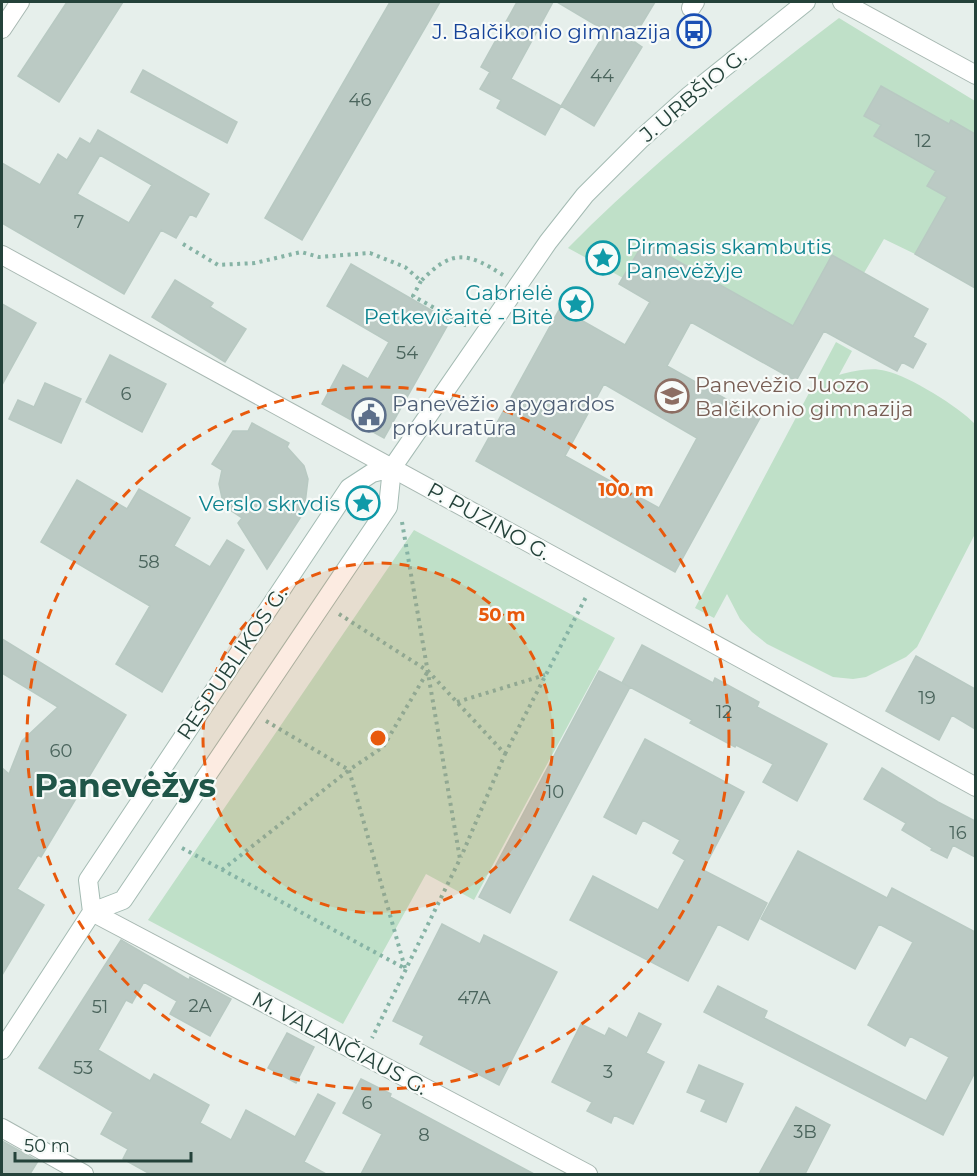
<svg xmlns="http://www.w3.org/2000/svg" width="977" height="1176" font-family="Montserrat,sans-serif">
<rect width="100%" height="100%" fill="#e6efeb"/>
<!-- green -->
<path fill="#bfe0c8" d="M839,18L975,101V134L951,120L944,133L918,107L882,86L865,116L881,125L875,136L936,171L928,186L975,213V226L972,233L938,214L915,254L884,239L864,273L793,326L644,242L623,278L568,248C652,163 744,90 839,18Z
M836,342L852,351L839,375C854,371 871,367 886,371C909,376 959,407 975,424V534L917,647L906,657L866,677L853,679L833,677L767,644L752,632L740,619L727,594L714,618L695,608Z
M414,530L615,638L474,900L426,874L343,1024L148,920Z"/>
<!-- building -->
<path fill="#bbcac4" stroke="#b8c9c2" stroke-width="1.5" fill-rule="evenodd" d="M67,2H123L59,102L18,76Z
M390,2H440L302,240L265,218Z
M517,2H553L511,79L561,106L545,135L497,108L501,100L480,89L490,72L481,67Z
M557,2H655L632,40L642,47L594,126L561,106L606,31Z
M143,70L237,122L227,143L131,92Z
M881,86L949,124L951,120L975,134V288L915,254L947,197L927,186L936,171L874,136L881,125L864,116Z
M98,130L209,194L196,217L190,214L176,238L161,230L124,294L2,223V163L40,185L58,154L67,160L80,138L90,144ZM100,155L152,185L129,223L77,194Z
M644,242L793,326L832,255L928,309L913,337L926,344L913,368L902,362L897,371L824,331L796,381L691,322L667,366L760,418L675,572L476,461L560,308L625,345L650,302L619,284ZM604,384L697,438L659,508L565,456Z
M351,264L450,321L384,438L322,404L343,365L368,379L389,342L327,306Z
M175,280L213,303L210,307L246,329L225,362L152,317Z
M2,304L36,323L2,385Z
M110,355L166,384L142,432L86,402Z
M45,383L81,399L61,443L9,419L18,400L34,407Z
M252,423L289,443L287,447L304,466L308,479L304,512L267,569L238,523L242,518L230,510L222,498L219,484L222,470L212,464L233,431H248Z
M77,480L127,509L139,489L190,518L174,546L210,567L227,540L244,550L162,692L116,664L150,606L41,542Z
M2,639L126,715L41,857L38,855L17,889L44,905L2,975V768L9,774L22,741L58,707L2,673Z
M642,645L713,683L715,678L759,702L757,707L827,744L797,801L763,782L773,764L736,745L735,747L690,723L692,720L622,683Z
M916,656L975,689V729L952,715L939,740L886,711Z
M599,671L630,687L510,913L479,897Z
M645,739L744,792L703,870L767,903L748,940L718,924L688,981L570,920L593,876L658,910L685,860L673,853L680,840L643,820L636,834L604,817Z
M882,768L938,802L975,821V857L953,845L947,858L931,850L932,848L902,830L906,823L864,799Z
M798,851L887,898L892,888L975,932V1072L943,1135L704,1012L718,986L767,1011L764,1018L926,1101L949,1057L910,1036L905,1046L868,1025L913,942L879,924L855,969L761,919Z
M442,924L480,944L484,935L557,972L499,1085L420,1044L424,1036L393,1021Z
M121,940L189,980L190,977L231,999L210,1036L170,1014L177,1001L144,982L132,1003L126,1000L98,1050L150,1081L154,1074L209,1105L200,1123L231,1140L246,1110L295,1137L318,1094L335,1103L304,1162L326,1174H150L123,1159L128,1149L101,1134L113,1112L39,1068Z
M639,1013L661,1024L646,1053L664,1062L633,1124L614,1115L611,1123L587,1111L592,1102L552,1082L581,1024L605,1036L609,1028L627,1038Z
M287,1033L314,1047L296,1083L268,1068Z
M699,1065L743,1084L726,1122L701,1111L706,1100L687,1092Z
M361,1079L391,1094L390,1097L534,1174H361L382,1134L343,1113Z
M796,1107L830,1125L805,1174H759Z
M2,1141L38,1161L30,1174H2Z"/>
<g fill="none" stroke-linecap="round" stroke-linejoin="round">
<defs>
<path id="street" d="M842,2L976,75
M691,8L695,2
M2,29L20,2
M2,255L976,787
M92,912L588,1174
M2,1128L84,1174"/>
<path id="secondary" d="M92,912L88,880L349,488L372,473L392,468
M2,1050L92,912L123,900L388,507L392,468L548,242L585,195L641,139L690,95L806,2"/>
</defs>
<!-- street casing -->
<use href="#street" stroke="#a8b8b2" stroke-width="20"/>
<!-- secondary casing -->
<use href="#secondary" stroke="#a4bbb3" stroke-width="20"/>
<!-- path -->
<path stroke="#86b3a5" stroke-width="4" stroke-dasharray="3 4.5" stroke-linecap="butt" d="M183,244L218,265L255,263L301,252L319,257L370,253L405,267L421,281C452,249 467,252 503,275
M421,281L413,296L467,326
M402,522L460,859L406,969
M339,614L428,671L505,754L461,857
M457,702L545,675
M505,754L586,597
M182,848L406,969L372,1038
M222,870L349,770L266,721
M405,968L349,770L383,747L428,671"/>
<!-- street -->
<use href="#street" stroke="#fff" stroke-width="18"/>
<!-- secondary -->
<use href="#secondary" stroke="#fff" stroke-width="18"/>
</g>
<!-- distance rings -->
<circle cx="378" cy="738" r="175" fill="#e8590c" fill-opacity=".12"/>
<g fill="none" stroke="#e8590c" stroke-width="3" stroke-dasharray="10 8">
<circle cx="378" cy="738" r="175"/>
<circle cx="378" cy="738" r="351"/>
</g>
<!-- icons -->
<defs>
<symbol id="bus-ring" viewBox="-11 -11 22 22"><circle r="9.5" fill="#f7fbf9" stroke="#1a4fb4" stroke-width="1.5"/><path d="M-5-6H5V4H4V6H2V4H-2V6H-4V4H-5ZM-3.5-4V0h7V-4ZM-3.5 1.2v1.5H-2V1.2ZM2 1.2v1.5H3.5V1.2Z" fill="#1a4fb4"/></symbol>
<symbol id="sight-ring" viewBox="-11 -11 22 22"><circle r="9.5" fill="#f7fbf9" stroke="#0f9aa8" stroke-width="1.5"/><path d="M0-6L1.8-2.2L6-1.7L2.9 1.2L3.7 5.4L0 3.3L-3.7 5.4L-2.9 1.2L-6-1.7L-1.8-2.2Z" fill="#0f9aa8"/></symbol>
<symbol id="school-ring" viewBox="-11 -11 22 22"><circle r="9.5" fill="#f7fbf9" stroke="#8d6e63" stroke-width="1.5"/><path d="M0-5L7-2L0 1L-7-2ZM-4 1L0 2.5L4 1V4Q0 6-4 4Z" fill="#8d6e63"/></symbol>
<symbol id="civic-ring" viewBox="-11 -11 22 22"><circle r="9.5" fill="#f7fbf9" stroke="#5c6f8a" stroke-width="1.5"/><path d="M-.6-6.5H3V-4.5H.6V-3L4-1V1h2V6H-6V1h2V-1L-.6-3ZM-1.2 2.5V6h2.4V2.5Z" fill="#5c6f8a"/></symbol>
</defs>
<g fill-rule="evenodd">
<use href="#bus-ring" x="675" y="12" width="38" height="38"/>
<use href="#sight-ring" x="584" y="239" width="38" height="38"/>
<use href="#sight-ring" x="557" y="285" width="38" height="38"/>
<use href="#school-ring" x="653" y="377" width="38" height="38"/>
<use href="#civic-ring" x="350" y="396" width="38" height="38"/>
<use href="#sight-ring" x="344" y="484" width="38" height="38"/>
</g>
<g text-anchor="middle" dominant-baseline="central" stroke-width="4.5" stroke-linejoin="round" paint-order="stroke">
<!-- number labels -->
<g font-size="18" fill="#4a645c">
<text x="602" y="76">44</text>
<text x="360" y="100">46</text>
<text x="923" y="141">12</text>
<text x="79" y="222">7</text>
<text x="407" y="353">54</text>
<text x="126" y="394">6</text>
<text x="149" y="562">58</text>
<text x="927" y="698">19</text>
<text x="724" y="712">12</text>
<text x="61" y="751">60</text>
<text x="555" y="792">10</text>
<text x="958" y="833">16</text>
<text x="474" y="998">47A</text>
<text x="200" y="1006">2A</text>
<text x="100" y="1007">51</text>
<text x="83" y="1068">53</text>
<text x="608" y="1072">3</text>
<text x="367" y="1103">6</text>
<text x="805" y="1132">3B</text>
<text x="424" y="1135">8</text>
</g>
<!-- transit labels -->
<g font-size="21" fill="#164399" stroke="#f7fbf9" text-anchor="end">
<text x="671" y="31">J. Balčikonio gimnazija</text>
</g>
<!-- street labels -->
<g font-size="21" fill="#24423a" stroke="#f7fbf9">
<text transform="translate(693 95) rotate(-40)">J. URBŠIO G.</text>
<text transform="translate(489 521) rotate(29)">P. PUZINO G.</text>
<text transform="translate(232 663) rotate(-56)">RESPUBLIKOS G.</text>
<text transform="translate(340 1043) rotate(28)">M. VALANČIAUS G.</text>
</g>
<!-- culture labels -->
<g font-size="21" fill="#0d838f" stroke="#f7fbf9" text-anchor="end">
<text x="626" y="246" text-anchor="start">Pirmasis skambutis<tspan x="626" dy="24">Panevėžyje</tspan></text>
<text x="553" y="292">Gabrielė<tspan x="553" dy="24">Petkevičaitė - Bitė</tspan></text>
<text x="340" y="503">Verslo skrydis</text>
</g>
<!-- education labels -->
<g font-size="21" fill="#785e54" stroke="#f7fbf9" text-anchor="start">
<text x="695" y="384">Panevėžio Juozo<tspan x="695" dy="24">Balčikonio gimnazija</tspan></text>
</g>
<!-- service labels -->
<g font-size="21" fill="#4e5e75" stroke="#f7fbf9" text-anchor="start">
<text x="392" y="403">Panevėžio apygardos<tspan x="392" dy="24">prokuratūra</tspan></text>
</g>
<!-- town labels -->
<g font-size="33" font-weight="bold" fill="#1f5548" stroke="#f7fbf9">
<text x="125" y="785">Panevėžys</text>
</g>
</g>
<circle cx="378" cy="738" r="9" fill="#e8590c" stroke="#f7fbf9" stroke-width="3"/>
<g font-size="18" text-anchor="middle" font-weight="bold" fill="#e8590c" stroke="#f7fbf9" stroke-width="4.5" stroke-linejoin="round" paint-order="stroke">
<text x="626" y="496">100 m</text>
<text x="502" y="621">50 m</text>
</g>
<!-- border -->
<rect width="977" height="1176" fill="none" stroke="#24423a" stroke-width="6"/>
<!-- scale -->
<path d="M15 1152v9h176v-9" fill="none" stroke="#24423a" stroke-width="3"/>
<text x="24" y="1152" font-size="18" fill="#24423a" stroke="#f7fbf9" stroke-width="4.5" paint-order="stroke">50 m</text>
</svg>
